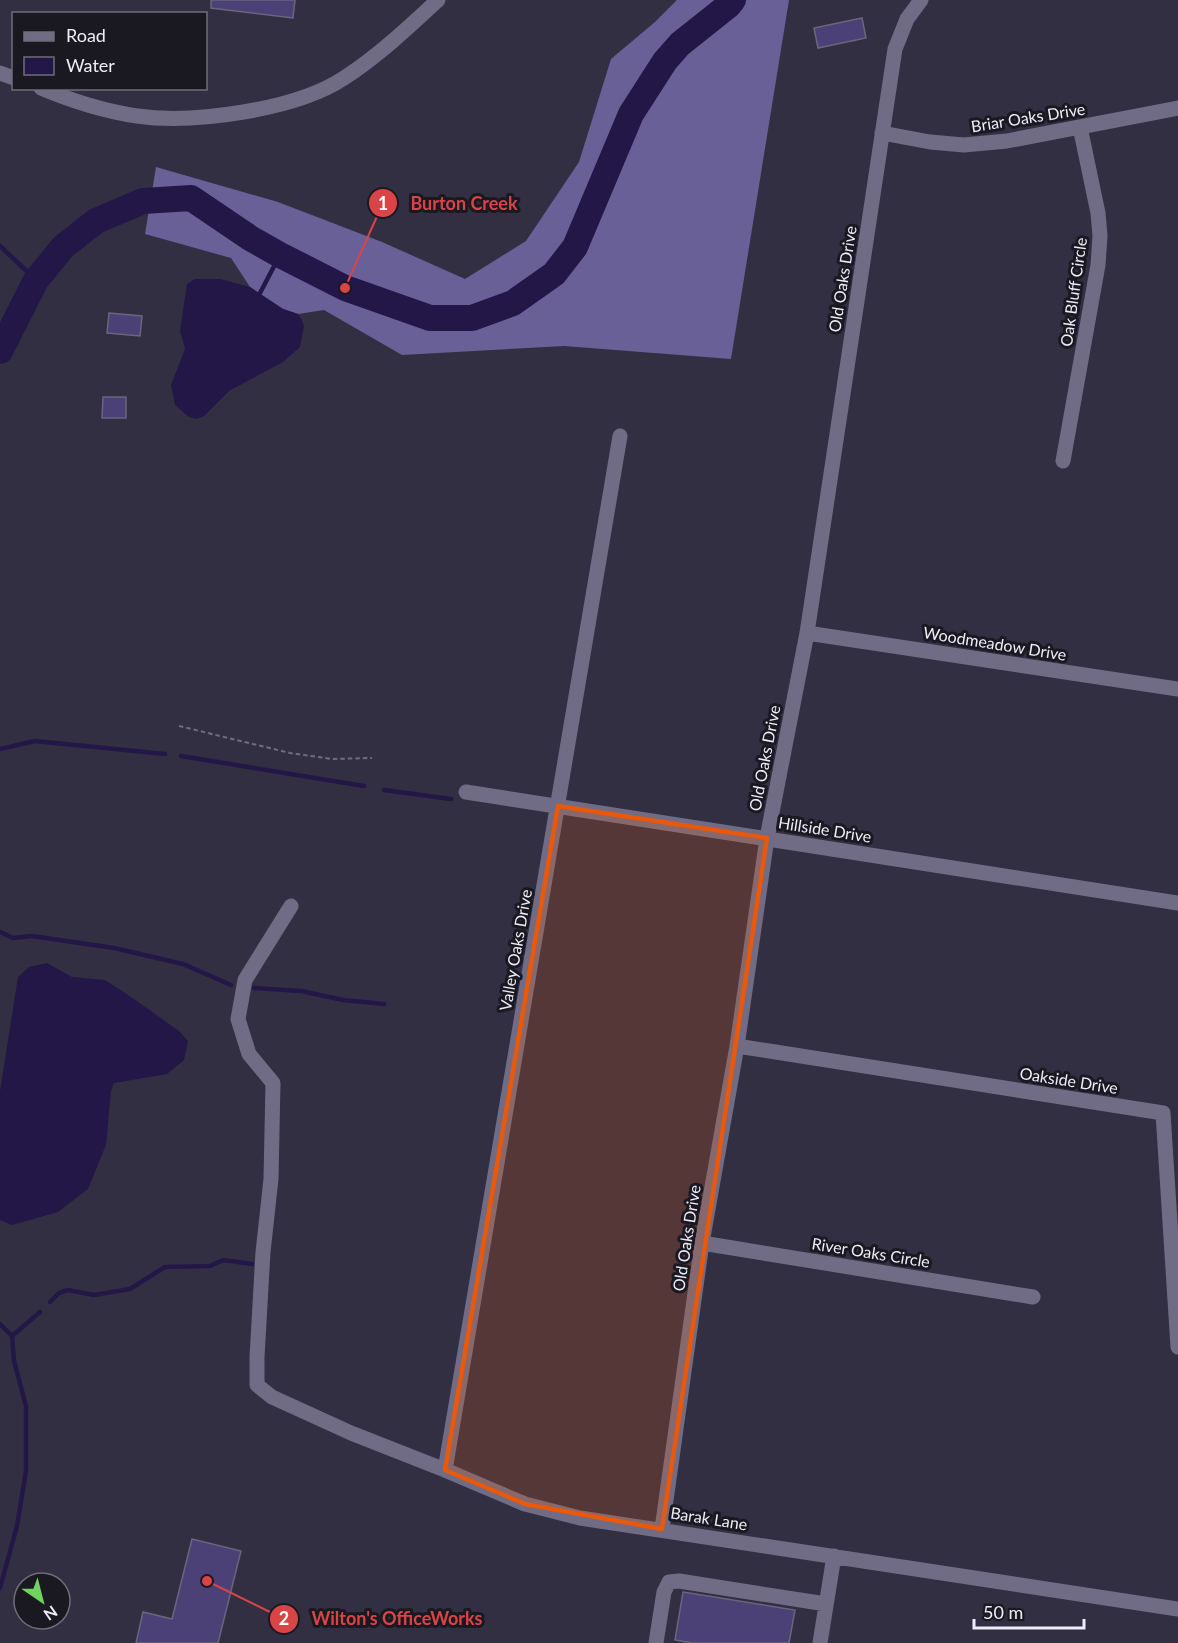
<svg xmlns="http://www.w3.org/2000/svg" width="1178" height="1643" font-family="Lato,sans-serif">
<rect width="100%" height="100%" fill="#322f43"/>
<!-- forest -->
<path fill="#6a6098" d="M677,0H789L731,359L564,346L402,355L324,310L298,314L283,309L250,287L231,258L145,234L156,167L278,202L382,242L465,279L526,241L579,162L611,59L655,22Z"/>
<!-- water -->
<path fill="#231748" d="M195,279H220L250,287L283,309L298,314L302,320L304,326L300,347L283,362L229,391L204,416L197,419L189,417L175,405L171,385L185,349L180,331L187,284Z
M47,963L72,977L105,980L134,999L179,1031L188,1041L184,1060L167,1074L114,1083L111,1091L106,1145L88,1189L58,1212L12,1225L0,1220V1091L18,977L29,967Z"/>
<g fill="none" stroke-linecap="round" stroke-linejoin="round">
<!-- stream -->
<path stroke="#231748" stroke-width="4.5" d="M0,246L36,280
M260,293L280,255
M0,749L35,741L165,754
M181,756L364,786
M384,790L451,799
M0,932L13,938L32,936L114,948L183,964L231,985
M254,988L301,991L343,1000L384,1004
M50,1302L59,1293L68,1290L94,1295L130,1289L165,1267L210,1266L223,1260L252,1264
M0,1324L12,1336L14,1361L26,1406V1471L17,1526L0,1588
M12,1336L40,1312"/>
<!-- river -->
<path stroke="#231748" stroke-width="26" d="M0,351L36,280L63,247L96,221L143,201L191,198L250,238L280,255L345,288L430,318H472L513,303L554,274L575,247L631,114L665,61L680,44L729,5L733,0"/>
</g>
<!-- building -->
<path fill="#4b4176" stroke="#69667d" stroke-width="1.5" d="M211,0H295L293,18L211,8Z
M862,18L866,38L818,48L814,28Z
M109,313L142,316L140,336L107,333Z
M103,397H126V418H102Z
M192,1539L241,1551L218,1643H136L143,1612L172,1619Z
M683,1592L795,1610L789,1643H692L675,1640Z"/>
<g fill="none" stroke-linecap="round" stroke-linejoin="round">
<!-- path -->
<path stroke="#706d7f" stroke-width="2" stroke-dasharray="4.5 3" stroke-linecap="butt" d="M179,726L290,753L332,759L372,758"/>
<!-- minor -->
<path stroke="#706c86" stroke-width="15" d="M0,73L14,78
M41,88C72,101 103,111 137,116C193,124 296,110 344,78C378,56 409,27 438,0
M882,133L930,142L964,145L1007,141L1178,108
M1063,461L1098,265L1100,236L1098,213L1080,127
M807,633L1178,689
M466,792L1178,903
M291,906L245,980L238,1019L249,1054L273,1083L271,1179L263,1252L257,1357V1385L272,1397L351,1433L445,1470L525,1504L580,1518L1178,1609
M737,1046L1163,1113L1178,1347
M702,1243L1033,1297
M445,1470L620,436
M662,1529L702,1243L737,1046L767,838L807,633L895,49L907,19L921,0
M656,1643L664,1592L669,1582L679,1581L826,1604
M820,1643L834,1556"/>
</g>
<!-- marked area -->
<path fill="#e8590c" fill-opacity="0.2" stroke="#e8590c" stroke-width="4.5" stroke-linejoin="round" d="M558,806L767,838L662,1529L525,1504L445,1470Z"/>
<g text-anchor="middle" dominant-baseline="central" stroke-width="6" stroke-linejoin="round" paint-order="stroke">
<!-- street labels -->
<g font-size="16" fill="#edecf9" stroke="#1a1922">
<text transform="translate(1028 117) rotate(-9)">Briar Oaks Drive</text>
<text transform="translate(842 279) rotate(-81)">Old Oaks Drive</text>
<text transform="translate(1073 292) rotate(-82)">Oak Bluff Circle</text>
<text transform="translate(995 643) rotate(9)">Woodmeadow Drive</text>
<text transform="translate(764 758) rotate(-79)">Old Oaks Drive</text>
<text transform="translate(825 829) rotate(9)">Hillside Drive</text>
<text transform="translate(515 950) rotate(-80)">Valley Oaks Drive</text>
<text transform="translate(1069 1080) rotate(9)">Oakside Drive</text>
<text transform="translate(686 1238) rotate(-81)">Old Oaks Drive</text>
<text transform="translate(871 1252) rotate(9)">River Oaks Circle</text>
<text transform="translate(709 1518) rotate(9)">Barak Lane</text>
</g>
</g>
<!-- callouts -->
<path fill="none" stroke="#d94547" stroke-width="2" d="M345 288L383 203M207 1581L284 1619"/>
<g fill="#d94547" stroke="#1a1922" stroke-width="2">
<circle cx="345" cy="288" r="6"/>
<circle cx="207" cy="1581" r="6"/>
<circle cx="383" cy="203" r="15"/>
<circle cx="284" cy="1619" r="15"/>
</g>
<g font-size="18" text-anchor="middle" font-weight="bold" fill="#fff">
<text x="383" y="210">1</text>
<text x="284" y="1625">2</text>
</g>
<g font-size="18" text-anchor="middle" font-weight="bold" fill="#d94547" stroke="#1a1922" stroke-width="6" stroke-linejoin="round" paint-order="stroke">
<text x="464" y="210">Burton Creek</text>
<text x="397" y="1625">Wilton's OfficeWorks</text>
</g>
<!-- legend -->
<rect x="12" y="12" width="195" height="78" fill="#1a1922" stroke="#6e6d78" stroke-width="1.5"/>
<rect x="24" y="32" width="30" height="9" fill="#706c86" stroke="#6e6d78" stroke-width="1.5"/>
<text x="66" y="42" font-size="18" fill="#edecf9">Road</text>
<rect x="24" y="57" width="30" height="18" fill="#231748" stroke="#6e6d78" stroke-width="1.5"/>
<text x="66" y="72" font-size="18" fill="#edecf9">Water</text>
<!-- north arrow -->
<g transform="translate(42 1601) rotate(145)"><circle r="28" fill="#1a1922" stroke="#6e6d78" stroke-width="1.5"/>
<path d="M0-4.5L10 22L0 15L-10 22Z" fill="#70d35f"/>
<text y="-9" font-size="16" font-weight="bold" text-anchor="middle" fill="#edecf9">N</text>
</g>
<!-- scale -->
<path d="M974 1619v9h110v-9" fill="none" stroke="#edecf9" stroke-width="3"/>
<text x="983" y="1619" font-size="18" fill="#edecf9" stroke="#1a1922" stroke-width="4.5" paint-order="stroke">50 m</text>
</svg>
